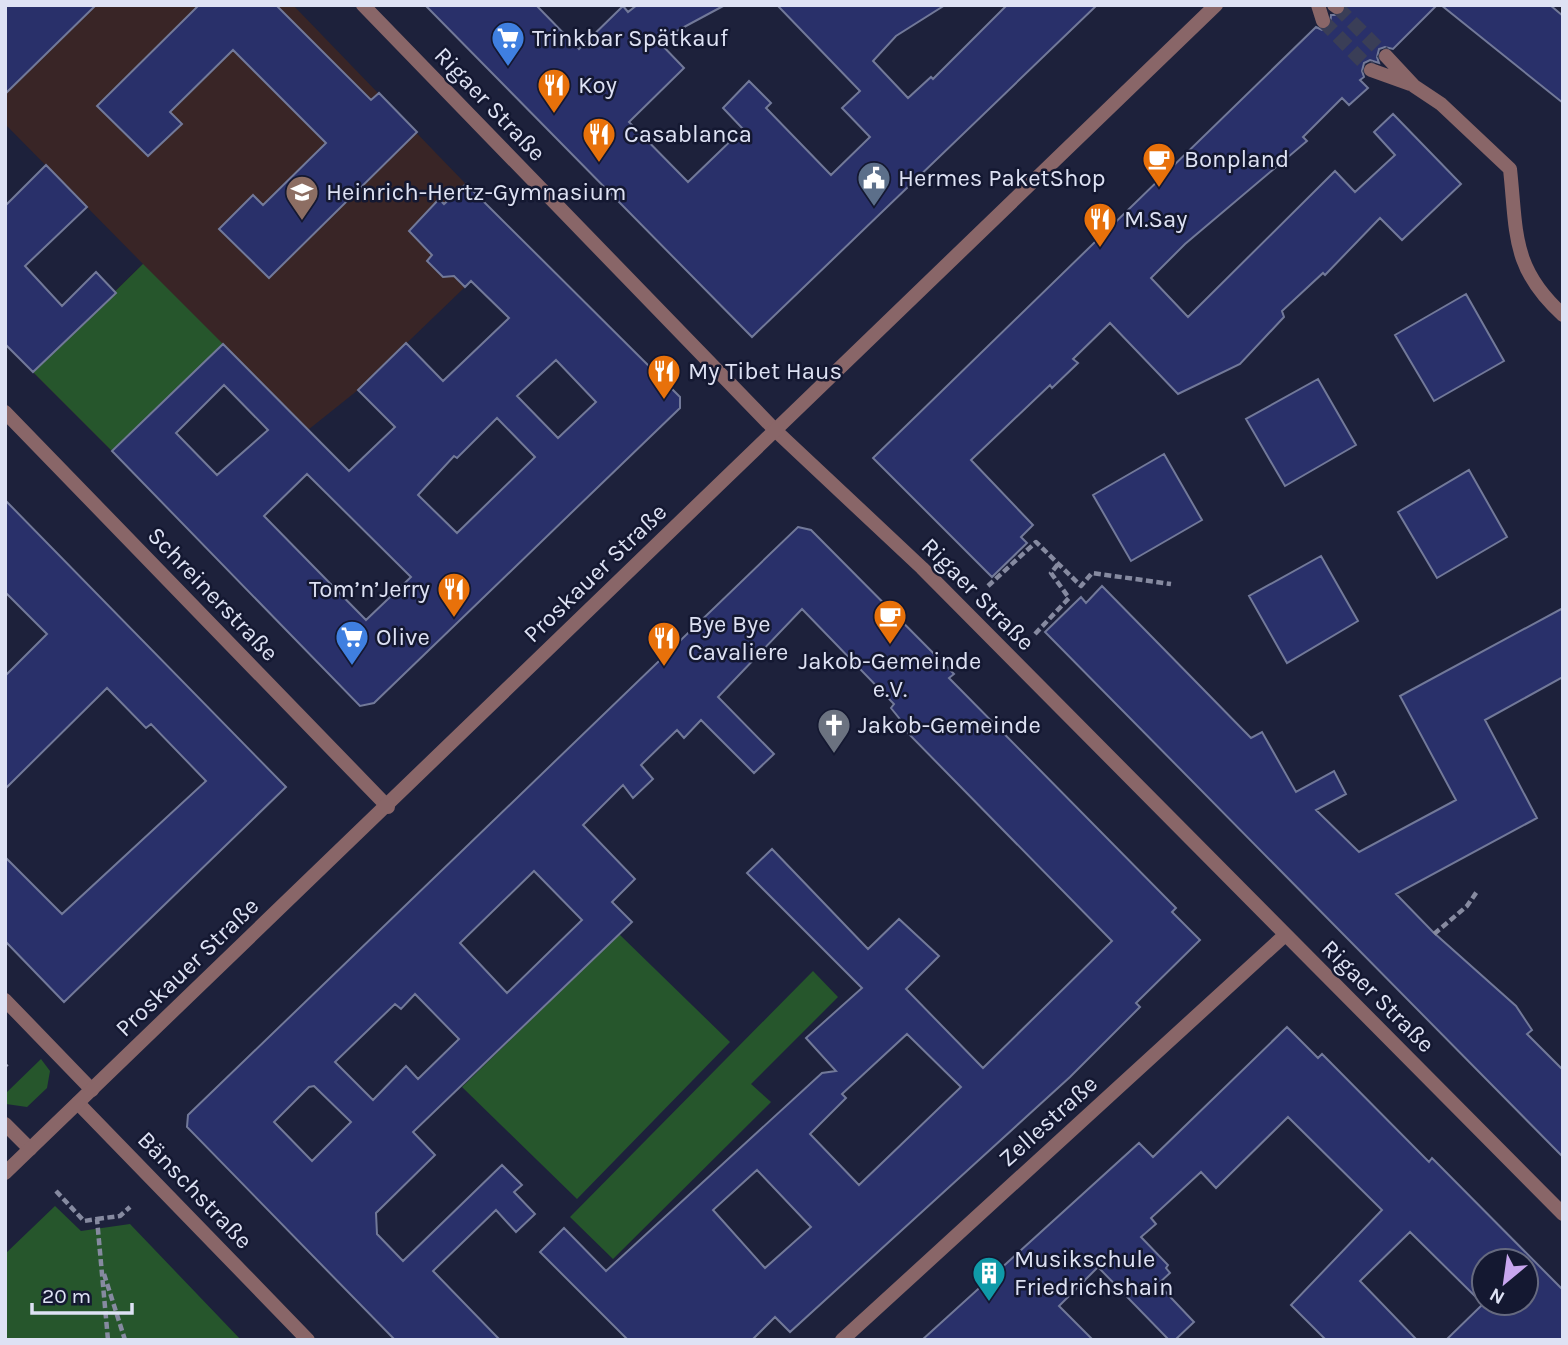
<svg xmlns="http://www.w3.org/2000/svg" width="1568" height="1345" font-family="Karla,sans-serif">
<rect width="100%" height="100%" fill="#1d213b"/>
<!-- education -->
<path fill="#392526" d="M7,5H293L517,237L358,390L308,430L223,345L112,451L33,372L143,264L5,124Z"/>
<!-- green -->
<path fill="#26562c" d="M143,264L223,344L112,451L33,372Z
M619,934L730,1042L577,1199L462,1087Z
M813,971L838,997L751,1084L771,1102L613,1259L570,1217Z
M41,1059L50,1071L47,1088L27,1107L6,1104L5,1094Z
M55,1206L81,1231L130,1224L241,1340H5V1254Z"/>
<!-- building -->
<path fill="#29306a" stroke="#727999" stroke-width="2" fill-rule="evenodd" d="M5,5H96L5,94Z
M199,5H276L371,100L379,93L417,132L269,278L219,229L253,195L263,205L326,143L233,50L170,112L182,124L148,156L97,106Z
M425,5H536L579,49L623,6L628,12L637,5H725L658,41L684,68L629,122L688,182L743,129L723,108L749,81L771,103L766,108L831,175L870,137L842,108L860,91L777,5H945L896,36L873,61L908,98L931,77L933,79L1007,5H1097L752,337Z
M1346,5H1437L1393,49L1385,47L1379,49L1377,57L1379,63L1370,60L1364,63L1362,71L1364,77L1360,80L1368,88L1349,105L1342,98L1303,137L1307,141L1185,244L1151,278L1188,317L1335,171L1355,192L1395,155L1374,132L1393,114L1461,184L1402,240L1380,218L1325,275L1323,273L1282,311L1284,317L1240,364L1178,394L1110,323L1073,359L1078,363L1052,388L1050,385L971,460L1033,525L1021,537L1027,543L992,577L873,458L1316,27L1322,30L1330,28L1331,15H1342Z
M1441,5H1550L1563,16V103Z
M46,165L87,207L25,266L62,306L96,272L116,293L33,372L5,344V206Z
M466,184L680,397V408L374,703L360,706L112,451L223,344L349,471L395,427L358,390L406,343L443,381L509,318L471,281L465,287L454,276L443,277L427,261L432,255L409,231L439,199L444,204ZM556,360L596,402L558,438L517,396ZM224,385L268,430L217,475L176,433ZM497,418L535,457L457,533L418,495L454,456L457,458ZM307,474L411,577L366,620L264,516Z
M1466,294L1504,361L1434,401L1395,335Z
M1318,379L1356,445L1285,486L1246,419Z
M1164,454L1202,520L1131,561L1093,495Z
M1469,470L1507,537L1437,578L1398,512Z
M5,500L286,787L64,1002L5,941V857L62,914L206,781L151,724L146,728L107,688L5,789V676L47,634L5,592Z
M798,527L811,530L954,674L949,678L1176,908L1172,912L1200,940L1136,1003L1140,1007L1070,1077L790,1332L775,1317L752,1340H628L540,1252L564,1228L606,1271L822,1073L836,1071L806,1038L862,988L747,873L772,849L868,949L899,919L939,956L906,989L983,1068L1112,941L900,725L903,723L891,708L894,704L802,609L718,697L774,754L754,773L701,720L684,738L677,730L641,765L653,779L633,798L623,785L583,825L635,879L612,902L632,922L413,1132L435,1155L376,1213L377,1234L403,1261L502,1165L522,1185L514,1192L535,1214L516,1232L496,1210L433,1271L500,1340H395L187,1127L188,1115ZM534,871L582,920L507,993L460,943ZM415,994L459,1039L418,1079L406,1066L373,1100L335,1062L395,1004L401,1009ZM907,1034L961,1087L859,1185L810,1134L846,1098L842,1094ZM314,1086L351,1122L312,1161L274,1122L309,1087ZM757,1170L811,1227L765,1268L713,1210Z
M1321,556L1358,621L1287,663L1249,596Z
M1102,586L1251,738L1262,732L1296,792L1334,771L1346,794L1316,810L1359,852L1456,800L1400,696L1563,608V677L1485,720L1537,818L1396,894L1433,932L1516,1006L1532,1030L1527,1034L1563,1070V1157L1045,632L1081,597L1086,603Z
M1287,1027L1318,1058L1322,1054L1429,1162L1432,1158L1563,1290V1340H1446L1483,1304L1410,1232L1360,1281L1417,1340H1326L1291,1305L1382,1210L1288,1117L1216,1188L1201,1172L1151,1218L1156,1224L1141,1237L1168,1265L1166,1268L1170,1273L1158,1284L1194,1322L1175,1340H1169L1098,1267L1059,1306L1093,1340H922L1139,1143L1153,1157ZM1484,1261H1526V1303H1484Z"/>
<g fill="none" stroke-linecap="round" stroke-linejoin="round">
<!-- minor-tunnel -->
<path stroke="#3a3e57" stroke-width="14" stroke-dasharray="14 7" stroke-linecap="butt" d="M1337,7L1386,56
M1323,21L1371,70"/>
<!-- path -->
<path stroke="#868aa0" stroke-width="4.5" stroke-dasharray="7 3.5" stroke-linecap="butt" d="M988,586L1036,542L1081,586L1092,573L1171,584
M1035,634L1069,598L1051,573L1058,564
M1434,934L1467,906L1478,890
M5,1065L7,1067
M56,1191L84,1221L97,1219L108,1340
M97,1219L120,1216L130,1207
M104,1274L125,1340"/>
<!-- minor -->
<path stroke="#896668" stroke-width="14" d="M363,5L776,431L922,568L1563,1214
M1318,5L1323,21
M1334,5L1337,7
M1386,56L1414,86L1441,104L1510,169C1517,233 1511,268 1563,315
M1371,70L1410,84
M5,412L388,807
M5,1000L92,1090
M78,1103L308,1340
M5,1124L30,1149
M842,1340L1285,935"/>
<!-- tertiary -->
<path stroke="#896668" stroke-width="14" d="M5,1173L1216,5"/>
</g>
<!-- icons -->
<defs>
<symbol id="supermarket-pin" viewBox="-11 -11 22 30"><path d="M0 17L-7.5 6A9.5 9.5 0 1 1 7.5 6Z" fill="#3f7fe0" stroke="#141831"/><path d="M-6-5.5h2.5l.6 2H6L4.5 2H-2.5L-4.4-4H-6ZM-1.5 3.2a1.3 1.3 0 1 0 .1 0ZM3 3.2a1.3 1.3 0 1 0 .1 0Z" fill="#fff"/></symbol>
<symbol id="restaurant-pin" viewBox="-11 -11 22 30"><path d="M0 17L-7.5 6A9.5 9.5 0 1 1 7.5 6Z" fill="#e8710a" stroke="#141831"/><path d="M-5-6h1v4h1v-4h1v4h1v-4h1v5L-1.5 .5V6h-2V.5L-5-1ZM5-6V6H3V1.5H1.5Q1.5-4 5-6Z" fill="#fff"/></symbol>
<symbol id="cafe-pin" viewBox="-11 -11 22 30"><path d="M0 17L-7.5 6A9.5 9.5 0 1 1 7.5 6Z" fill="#e8710a" stroke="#141831"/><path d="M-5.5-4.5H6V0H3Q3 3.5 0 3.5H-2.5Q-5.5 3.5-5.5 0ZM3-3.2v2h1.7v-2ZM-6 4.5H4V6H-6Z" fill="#fff"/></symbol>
<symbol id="civic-pin" viewBox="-11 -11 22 30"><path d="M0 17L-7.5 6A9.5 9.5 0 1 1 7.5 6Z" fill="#5c6f8a" stroke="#141831"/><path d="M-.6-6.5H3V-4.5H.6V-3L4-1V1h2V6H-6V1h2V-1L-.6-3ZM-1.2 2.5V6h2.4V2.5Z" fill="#fff"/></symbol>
<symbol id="school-pin" viewBox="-11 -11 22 30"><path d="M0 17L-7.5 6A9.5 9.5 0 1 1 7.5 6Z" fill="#8d6e63" stroke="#141831"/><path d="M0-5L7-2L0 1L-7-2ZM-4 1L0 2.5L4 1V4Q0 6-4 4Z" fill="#fff"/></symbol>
<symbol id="church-pin" viewBox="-11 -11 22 30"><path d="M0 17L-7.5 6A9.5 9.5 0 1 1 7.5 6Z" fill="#6b7280" stroke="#141831"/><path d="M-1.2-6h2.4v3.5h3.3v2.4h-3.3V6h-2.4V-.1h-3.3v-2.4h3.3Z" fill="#fff"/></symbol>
<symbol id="building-pin" viewBox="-11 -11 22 30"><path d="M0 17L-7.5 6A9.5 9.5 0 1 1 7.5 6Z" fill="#0f9aa8" stroke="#141831"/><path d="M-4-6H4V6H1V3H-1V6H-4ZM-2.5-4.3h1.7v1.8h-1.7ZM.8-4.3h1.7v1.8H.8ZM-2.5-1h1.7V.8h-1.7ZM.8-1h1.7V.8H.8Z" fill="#fff"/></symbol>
</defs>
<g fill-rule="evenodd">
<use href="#supermarket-pin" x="489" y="19" width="38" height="52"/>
<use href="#restaurant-pin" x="535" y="66" width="38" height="52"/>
<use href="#restaurant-pin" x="580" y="115" width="38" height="52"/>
<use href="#cafe-pin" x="1140" y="140" width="38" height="52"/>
<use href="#civic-pin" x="855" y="159" width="38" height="52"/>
<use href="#school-pin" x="283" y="173" width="38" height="52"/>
<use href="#restaurant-pin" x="1081" y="200" width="38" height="52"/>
<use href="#restaurant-pin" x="645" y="352" width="38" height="52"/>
<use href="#restaurant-pin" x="435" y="570" width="38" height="52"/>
<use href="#cafe-pin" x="871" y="597" width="38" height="52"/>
<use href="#supermarket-pin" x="333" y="618" width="38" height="52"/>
<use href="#restaurant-pin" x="645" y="619" width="38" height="52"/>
<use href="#church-pin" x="815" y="706" width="38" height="52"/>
<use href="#building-pin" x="970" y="1254" width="38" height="52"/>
</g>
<g text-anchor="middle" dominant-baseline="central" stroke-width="5" stroke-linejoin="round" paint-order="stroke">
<!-- poi labels -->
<g font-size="24" fill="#dee2f4" stroke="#141831" text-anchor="start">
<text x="532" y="38">Trinkbar Spätkauf</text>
<text x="578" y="85">Koy</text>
<text x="624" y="134">Casablanca</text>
<text x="1184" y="159">Bonpland</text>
<text x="898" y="178">Hermes PaketShop</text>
<text x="326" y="192">Heinrich-Hertz-Gymnasium</text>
<text x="1124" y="219">M.Say</text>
<text x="688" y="371">My Tibet Haus</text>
<text x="430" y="589" text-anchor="end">Tom’n’Jerry</text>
<text x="688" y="624">Bye Bye<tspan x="688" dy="28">Cavaliere</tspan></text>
<text x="376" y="637">Olive</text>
<text x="890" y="661" text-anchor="middle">Jakob-Gemeinde<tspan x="890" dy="28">e.V.</tspan></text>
<text x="858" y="725">Jakob-Gemeinde</text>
<text x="1014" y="1259">Musikschule<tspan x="1014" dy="28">Friedrichshain</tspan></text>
</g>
<!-- street labels -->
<g font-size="24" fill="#dee2f4" stroke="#141831">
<text transform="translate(490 104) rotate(46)">Rigaer Straße</text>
<text transform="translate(595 573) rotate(-44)">Proskauer Straße</text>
<text transform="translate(213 594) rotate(46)">Schreinerstraße</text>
<text transform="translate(978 594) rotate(45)">Rigaer Straße</text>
<text transform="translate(187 967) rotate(-44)">Proskauer Straße</text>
<text transform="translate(1378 996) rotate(45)">Rigaer Straße</text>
<text transform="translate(1048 1121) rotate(-42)">Zellestraße</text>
<text transform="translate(195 1190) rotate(46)">Bänschstraße</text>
</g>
</g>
<!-- border -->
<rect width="1568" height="1345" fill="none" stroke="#dee2f4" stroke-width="14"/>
<!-- north arrow -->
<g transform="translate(1505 1282) rotate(209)"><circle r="33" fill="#141831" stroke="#65697f" stroke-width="2"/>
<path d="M0-5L12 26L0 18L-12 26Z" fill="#c8a6ef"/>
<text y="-10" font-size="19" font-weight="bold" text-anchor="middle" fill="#dee2f4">N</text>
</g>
<!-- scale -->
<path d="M32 1303v10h100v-10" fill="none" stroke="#dee2f4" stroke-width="3.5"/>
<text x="42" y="1303" font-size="21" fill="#dee2f4" stroke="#141831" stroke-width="5" paint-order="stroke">20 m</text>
</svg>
